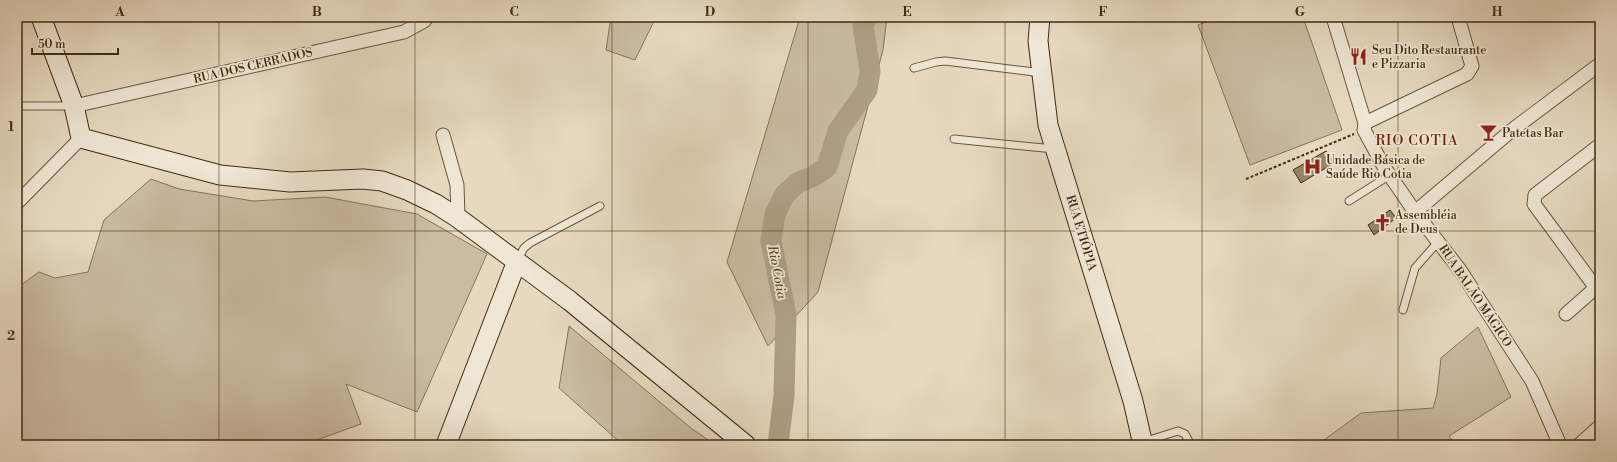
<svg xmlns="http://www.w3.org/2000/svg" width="1617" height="462" font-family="'Libre Bodoni',serif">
<rect width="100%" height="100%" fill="#e6d9bf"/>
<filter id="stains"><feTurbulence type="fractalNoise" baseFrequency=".005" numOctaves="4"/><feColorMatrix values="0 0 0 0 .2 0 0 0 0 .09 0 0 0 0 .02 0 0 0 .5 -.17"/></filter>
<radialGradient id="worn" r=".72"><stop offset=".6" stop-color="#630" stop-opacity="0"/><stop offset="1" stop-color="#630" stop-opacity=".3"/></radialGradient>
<!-- green -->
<path fill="#cabba1" stroke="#867358" d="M611,17H656L635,60L606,50Z
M800,17H887L883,50L818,292L768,346L727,262Z
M1218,17H1303L1342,130L1250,165L1198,25Z
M151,179L179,189L253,201L325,197L417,214L487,254L417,412L346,384L361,424L303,445H17V288L39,272L55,278L88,272L104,220Z
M569,326L692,429L716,445H623L559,388Z
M1478,327L1511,397L1449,436L1456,445H1317L1361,413L1433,408L1437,394L1441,358Z"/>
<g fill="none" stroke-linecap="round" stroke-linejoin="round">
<!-- river -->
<path stroke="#ae9e84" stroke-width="21" d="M778,445L784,395L786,315L771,241L775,214L785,194L799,182L812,177L827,167L838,131L867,90L870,71L863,25L867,17"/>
</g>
<!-- building -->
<path fill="#97856b" stroke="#412b10" d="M219,17H237L219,21Z
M1326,151L1334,163L1301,183L1293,170Z
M1390,210L1396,218L1374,235L1368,225Z"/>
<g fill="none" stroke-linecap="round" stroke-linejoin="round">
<defs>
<path id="lane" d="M914,68L936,62L945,61L1042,73
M17,106H73
M954,139L1054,149
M1349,201L1390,175
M517,261L524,248L530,243L600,206
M1403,310L1415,268L1438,242
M1143,442L1178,431L1185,434L1191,445"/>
<path id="street" d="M1333,17L1365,123L1364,130L1384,167L1415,212L1460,270L1532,381L1560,445
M74,106L404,32L424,21L427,17
M1365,123L1467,74L1472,66L1458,17
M443,135L457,185L458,218
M17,203L81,138
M1415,212L1512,130L1600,64
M1596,288L1534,204L1535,195L1600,145
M1566,314L1600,284
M1579,445L1600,426"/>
<path id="secondary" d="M41,17L74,106L81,138L220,175L290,182L363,179L382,181L407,190L436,204L458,218L570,301L746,445
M1040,17L1038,41L1048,125L1133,401L1143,445
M446,445L517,261"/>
</defs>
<!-- lane casing -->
<use href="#lane" stroke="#6a563c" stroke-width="9"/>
<!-- street casing -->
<use href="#street" stroke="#6a563c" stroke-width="15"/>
<!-- secondary casing -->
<use href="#secondary" stroke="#412b10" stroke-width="21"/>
<!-- path -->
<path stroke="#412b10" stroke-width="2" stroke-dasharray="3 2" stroke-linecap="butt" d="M1246,179L1354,134"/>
<!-- lane -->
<use href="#lane" stroke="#efe6d5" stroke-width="7"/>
<!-- street -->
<use href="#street" stroke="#efe6d5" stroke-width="13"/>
<!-- secondary -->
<use href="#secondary" stroke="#efe6d5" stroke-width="19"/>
</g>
<!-- grid -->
<path fill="none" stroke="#412b10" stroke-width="1" stroke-opacity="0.55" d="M219,17V445M415,17V445M612,17V445M808,17V445M1005,17V445M1202,17V445M1398,17V445M17,231H1600"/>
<!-- icons -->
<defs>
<symbol id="restaurant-bare" viewBox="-9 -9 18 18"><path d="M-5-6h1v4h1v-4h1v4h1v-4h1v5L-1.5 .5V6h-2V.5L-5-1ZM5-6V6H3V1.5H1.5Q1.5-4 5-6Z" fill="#8f2418" stroke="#efe6d5" stroke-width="2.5" paint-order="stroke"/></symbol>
<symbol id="bar-bare" viewBox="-9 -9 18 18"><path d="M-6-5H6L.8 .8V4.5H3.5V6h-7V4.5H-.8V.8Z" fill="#8f2418" stroke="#efe6d5" stroke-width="2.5" paint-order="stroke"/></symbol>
<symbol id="hospital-bare" viewBox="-9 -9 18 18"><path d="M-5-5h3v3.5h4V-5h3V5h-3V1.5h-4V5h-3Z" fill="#8f2418" stroke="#efe6d5" stroke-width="2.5" paint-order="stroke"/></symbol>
<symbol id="church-bare" viewBox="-9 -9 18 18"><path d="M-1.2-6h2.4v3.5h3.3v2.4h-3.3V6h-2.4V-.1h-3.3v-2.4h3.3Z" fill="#8f2418" stroke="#efe6d5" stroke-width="2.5" paint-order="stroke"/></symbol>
</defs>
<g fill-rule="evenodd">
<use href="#restaurant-bare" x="1346" y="44" width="25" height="25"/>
<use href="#bar-bare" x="1476" y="120" width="25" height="25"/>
<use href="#hospital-bare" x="1300" y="154" width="25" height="25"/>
<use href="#church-bare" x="1370" y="210" width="25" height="25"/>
</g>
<g text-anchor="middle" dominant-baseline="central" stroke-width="3.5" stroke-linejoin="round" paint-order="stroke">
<!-- poi labels -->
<g font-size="12" fill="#412b10" stroke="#efe6d5" text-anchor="start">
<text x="1372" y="50">Seu Dito Restaurante<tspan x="1372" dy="14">e Pizzaria</tspan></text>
<text x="1502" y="133">Patetas Bar</text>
<text x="1326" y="160">Unidade Básica de<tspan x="1326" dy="14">Saúde Rio Cotia</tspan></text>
<text x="1395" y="215">Assembléia<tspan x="1395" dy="14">de Deus</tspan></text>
</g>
<!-- street labels -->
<g font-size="12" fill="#412b10" stroke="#efe6d5">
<text transform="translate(253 66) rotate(-13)">RUA DOS CERRADOS</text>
<text transform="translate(1081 233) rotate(73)">RUA ETIÓPIA</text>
<text transform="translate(1475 296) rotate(56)">RUA BALÃO MÁGICO</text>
</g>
<!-- water labels -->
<g font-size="13" font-style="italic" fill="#5c482d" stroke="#efe6d5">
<text transform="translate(777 272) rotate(79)">Rio Cotia</text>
</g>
<!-- quarter labels -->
<g font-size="14" letter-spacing="1" fill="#7a1f14" stroke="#efe6d5">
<text x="1417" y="141">RIO COTIA</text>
</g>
</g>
<!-- margin -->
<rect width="1617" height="462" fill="none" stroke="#e6d9bf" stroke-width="44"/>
<!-- scale -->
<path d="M32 48v6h86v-6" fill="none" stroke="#412b10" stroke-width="2"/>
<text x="38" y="48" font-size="12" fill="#412b10" stroke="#efe6d5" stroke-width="3" paint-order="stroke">50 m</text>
<rect x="22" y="22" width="1573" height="418" fill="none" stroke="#412b10" stroke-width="1.5"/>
<g font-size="13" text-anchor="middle" font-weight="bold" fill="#412b10">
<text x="120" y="16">A</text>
<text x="317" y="16">B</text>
<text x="514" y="16">C</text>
<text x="710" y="16">D</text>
<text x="907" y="16">E</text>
<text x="1103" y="16">F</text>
<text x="1300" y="16">G</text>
<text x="1497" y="16">H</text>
<text x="11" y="131">1</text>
<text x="11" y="340">2</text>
</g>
<rect width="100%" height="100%" filter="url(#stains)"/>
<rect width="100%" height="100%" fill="url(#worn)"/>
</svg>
